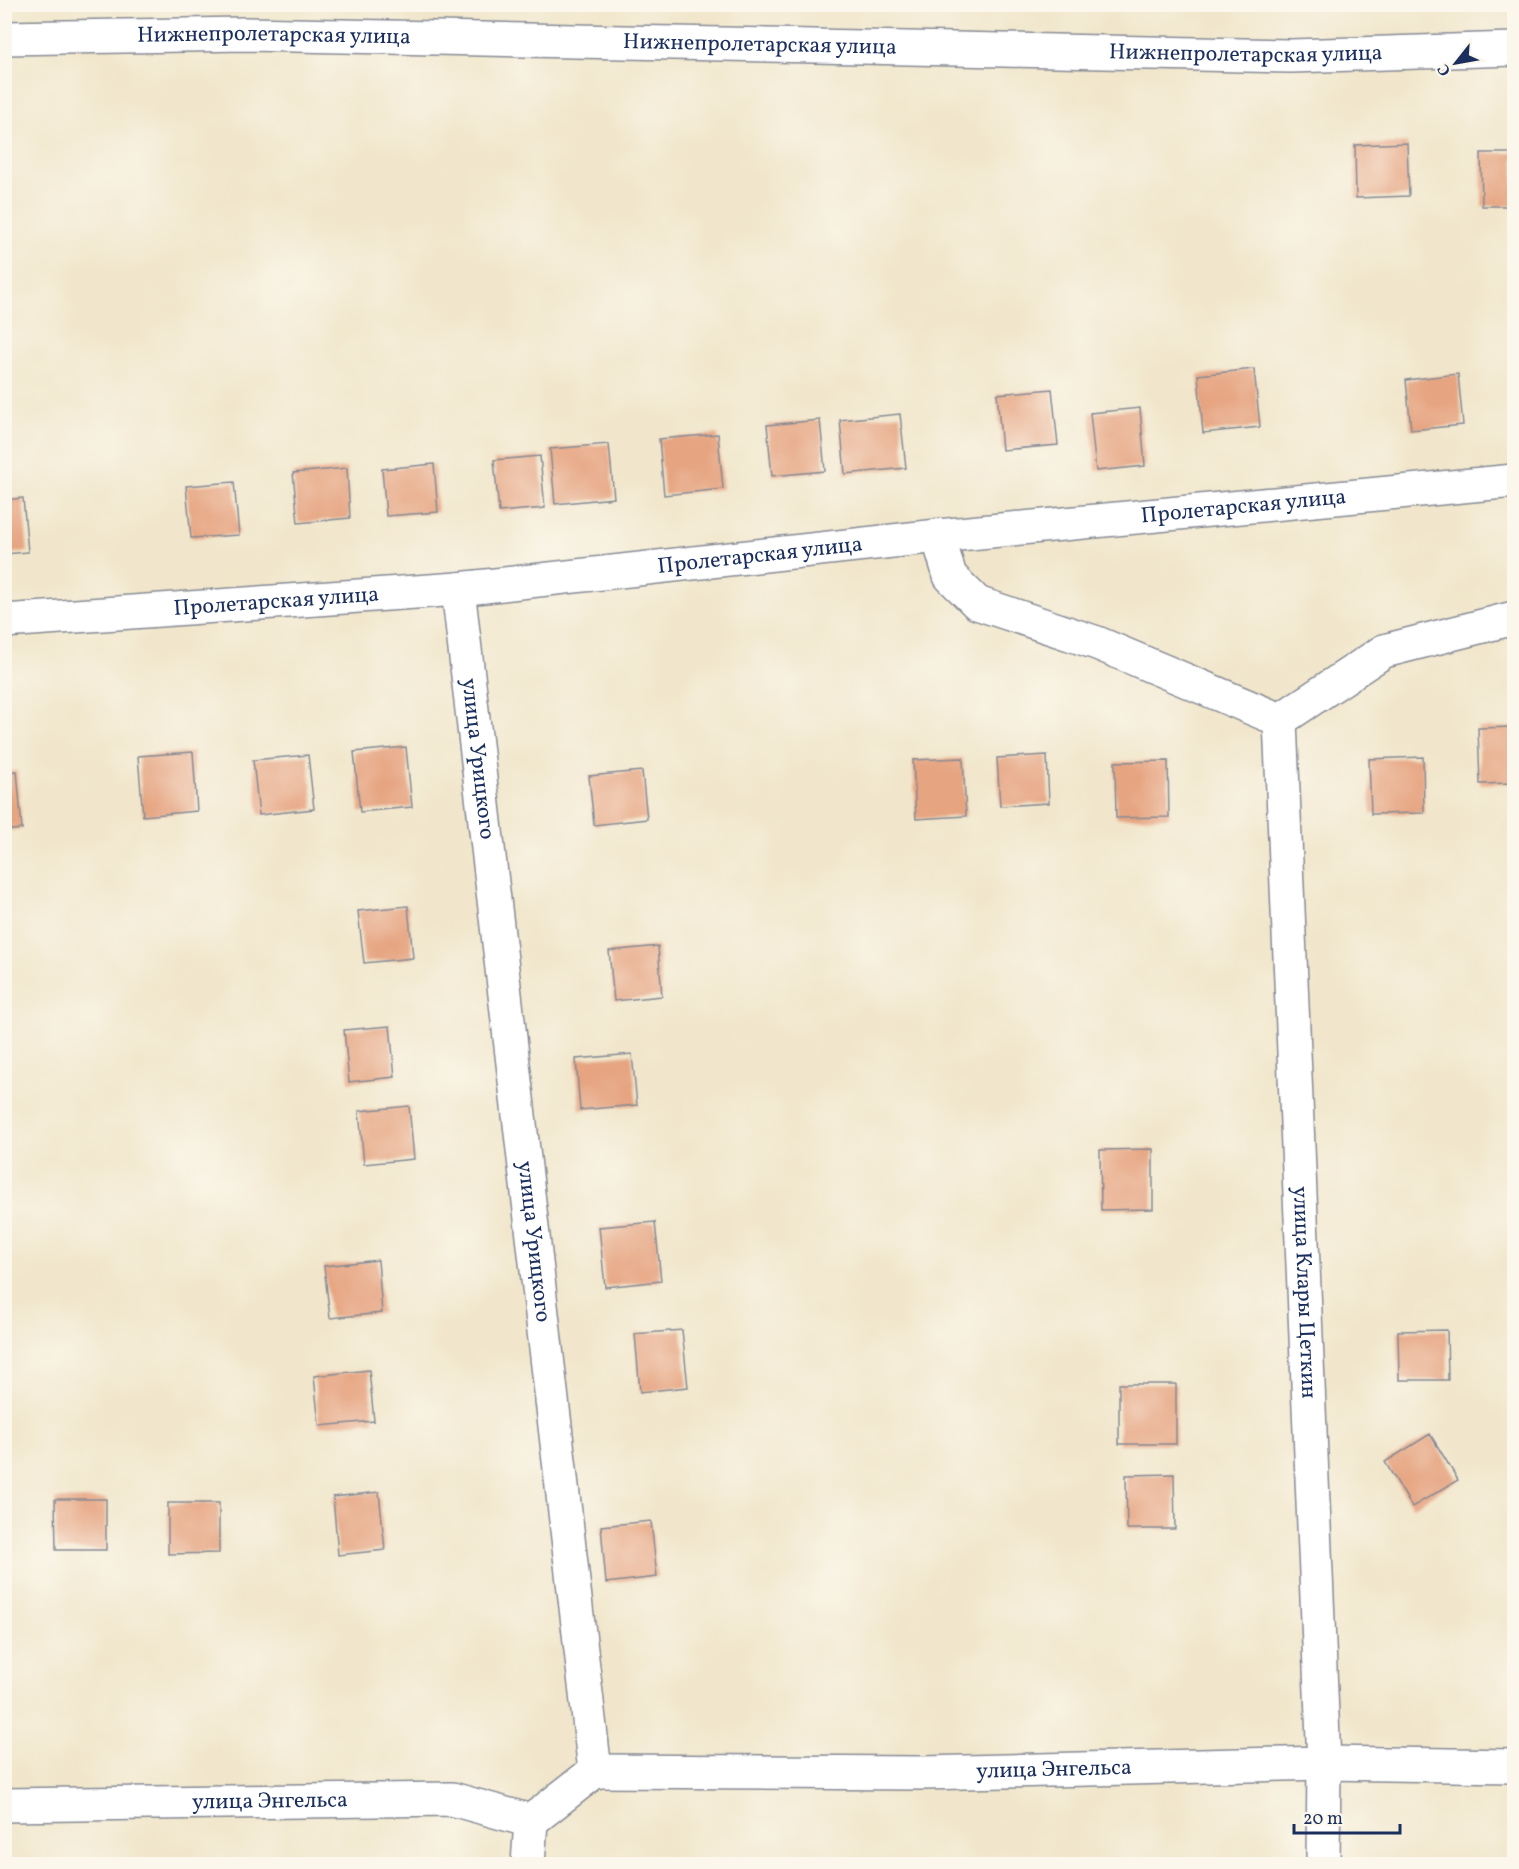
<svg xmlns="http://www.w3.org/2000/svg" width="1519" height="1869" font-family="Vollkorn,serif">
<rect width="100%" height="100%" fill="#fbf7ec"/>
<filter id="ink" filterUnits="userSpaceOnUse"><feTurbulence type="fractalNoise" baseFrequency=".0167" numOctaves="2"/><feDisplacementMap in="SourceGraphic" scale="12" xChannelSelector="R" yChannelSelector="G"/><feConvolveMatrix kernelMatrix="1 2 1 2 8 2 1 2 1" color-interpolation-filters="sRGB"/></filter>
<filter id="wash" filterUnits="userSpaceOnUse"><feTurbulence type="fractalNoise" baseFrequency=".008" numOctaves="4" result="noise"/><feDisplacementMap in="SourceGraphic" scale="24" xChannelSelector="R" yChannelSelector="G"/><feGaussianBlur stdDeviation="1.35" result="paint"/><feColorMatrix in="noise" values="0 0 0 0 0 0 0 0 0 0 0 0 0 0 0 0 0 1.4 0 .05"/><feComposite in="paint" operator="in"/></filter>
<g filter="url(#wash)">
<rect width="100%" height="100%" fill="#f1e6cb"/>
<g id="blocks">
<!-- building -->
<path fill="#e6a481" d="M1407,143L1409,196L1356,198L1355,145Z
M1481,153H1514V206H1482Z
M1254,369L1260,427L1203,433L1198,375Z
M1458,374L1463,425L1411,430L1406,380Z
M1052,389L1058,445L1002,450L997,394Z
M1140,408L1145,466L1096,471L1090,413Z
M900,414L906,468L845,474L840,420Z
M820,420L825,471L772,476L767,425Z
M718,434L723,489L664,495L659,439Z
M609,444L614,498L555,504L550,449Z
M540,456L545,508L499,512L494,460Z
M434,464L438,512L386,516L382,469Z
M347,468L350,518L298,523L293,473Z
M234,482L239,535L191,538L186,486Z
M23,498L28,552L4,554V500Z
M1514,727V783L1480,784L1478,728Z
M406,747L412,807L360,812L354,752Z
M193,752L197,811L143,816L138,756Z
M308,755L314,809L259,815L253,760Z
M1047,755L1049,803L1000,806L997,758Z
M1423,757L1424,813L1371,814L1369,759Z
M963,758L966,816L916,819L913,760Z
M1168,761L1169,817L1116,818L1115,762Z
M17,771L22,829L4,831V772Z
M642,771L647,819L594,825L589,776Z
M408,906L413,958L364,963L358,911Z
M658,946L662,996L614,1001L609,951Z
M390,1026L395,1077L349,1082L344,1030Z
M632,1054L637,1105L580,1110L576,1059Z
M409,1106L414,1159L364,1164L359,1111Z
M1153,1149V1209L1101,1210L1100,1150Z
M655,1222L661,1281L605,1287L599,1227Z
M378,1260L382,1313L330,1318L324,1266Z
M682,1330L688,1387L640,1392L635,1334Z
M1447,1330L1448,1380H1399L1398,1331Z
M369,1370L374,1421L319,1426L314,1376Z
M1119,1384H1176V1444H1119Z
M1430,1434L1458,1480L1412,1507L1385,1462Z
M1174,1474L1175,1529H1127L1126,1475Z
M379,1492L385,1550L338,1555L333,1497Z
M55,1499H106V1550H56Z
M168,1503H219V1553L168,1554Z
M651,1521L657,1577L606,1583L601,1526Z"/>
</g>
</g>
<g filter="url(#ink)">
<use href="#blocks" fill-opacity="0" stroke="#868a94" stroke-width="1.5"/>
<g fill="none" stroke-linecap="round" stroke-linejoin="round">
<defs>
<g id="minor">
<path d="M938,536L950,576L977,603L1097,643L1280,720L1384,651L1514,618"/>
<path id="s1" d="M458,589L595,1771L531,1821L528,1864"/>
<path id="s2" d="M1280,720L1324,1763L1323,1864"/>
<path id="s3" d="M595,1771L924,1773L1324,1763L1514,1766"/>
<path id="s4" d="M4,1805L452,1799L531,1821"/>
</g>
<g id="major">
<path id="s5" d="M4,38L245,34L1291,56L1514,49"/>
<path id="s6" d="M4,621L458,589L938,536L1514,481"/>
</g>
</defs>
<!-- minor casing -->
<use href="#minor" stroke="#868a94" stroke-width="36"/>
<!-- major casing -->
<use href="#major" stroke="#868a94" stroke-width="36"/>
<!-- minor -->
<use href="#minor" stroke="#fff" stroke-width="33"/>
<!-- major -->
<use href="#major" stroke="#fff" stroke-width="33"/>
</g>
</g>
<g text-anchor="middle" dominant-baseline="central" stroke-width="4.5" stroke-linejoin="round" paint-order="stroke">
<!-- street labels -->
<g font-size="22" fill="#1b2f5e" stroke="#fbf7ec">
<text stroke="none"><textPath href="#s5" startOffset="270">Нижнепролетарская улица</textPath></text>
<text stroke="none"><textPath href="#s5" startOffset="756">Нижнепролетарская улица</textPath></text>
<text stroke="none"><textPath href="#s5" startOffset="1242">Нижнепролетарская улица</textPath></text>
<text stroke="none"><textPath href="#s6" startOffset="1245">Пролетарская улица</textPath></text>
<text stroke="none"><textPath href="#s6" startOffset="759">Пролетарская улица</textPath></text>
<text stroke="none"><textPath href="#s6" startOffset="273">Пролетарская улица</textPath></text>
<text stroke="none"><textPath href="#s1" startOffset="171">улица Урицкого</textPath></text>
<text stroke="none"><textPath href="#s1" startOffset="657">улица Урицкого</textPath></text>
<text stroke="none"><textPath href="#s2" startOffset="573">улица Клары Цеткин</textPath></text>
<text stroke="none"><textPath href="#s3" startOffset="459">улица Энгельса</textPath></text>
<text stroke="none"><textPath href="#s4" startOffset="266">улица Энгельса</textPath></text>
</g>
</g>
<!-- margin -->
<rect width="1519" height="1869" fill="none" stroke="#fbf7ec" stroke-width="24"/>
<!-- north arrow -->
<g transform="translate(1456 63) rotate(239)" stroke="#fbf7ec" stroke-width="4.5" paint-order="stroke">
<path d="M0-4.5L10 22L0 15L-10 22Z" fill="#1b2f5e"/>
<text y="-9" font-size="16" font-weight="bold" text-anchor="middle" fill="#1b2f5e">С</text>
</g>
<!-- scale -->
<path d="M1294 1824v9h106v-9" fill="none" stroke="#1b2f5e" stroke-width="3"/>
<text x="1303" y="1824" font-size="18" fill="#1b2f5e" stroke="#fbf7ec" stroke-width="4.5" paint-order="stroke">20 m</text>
</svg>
